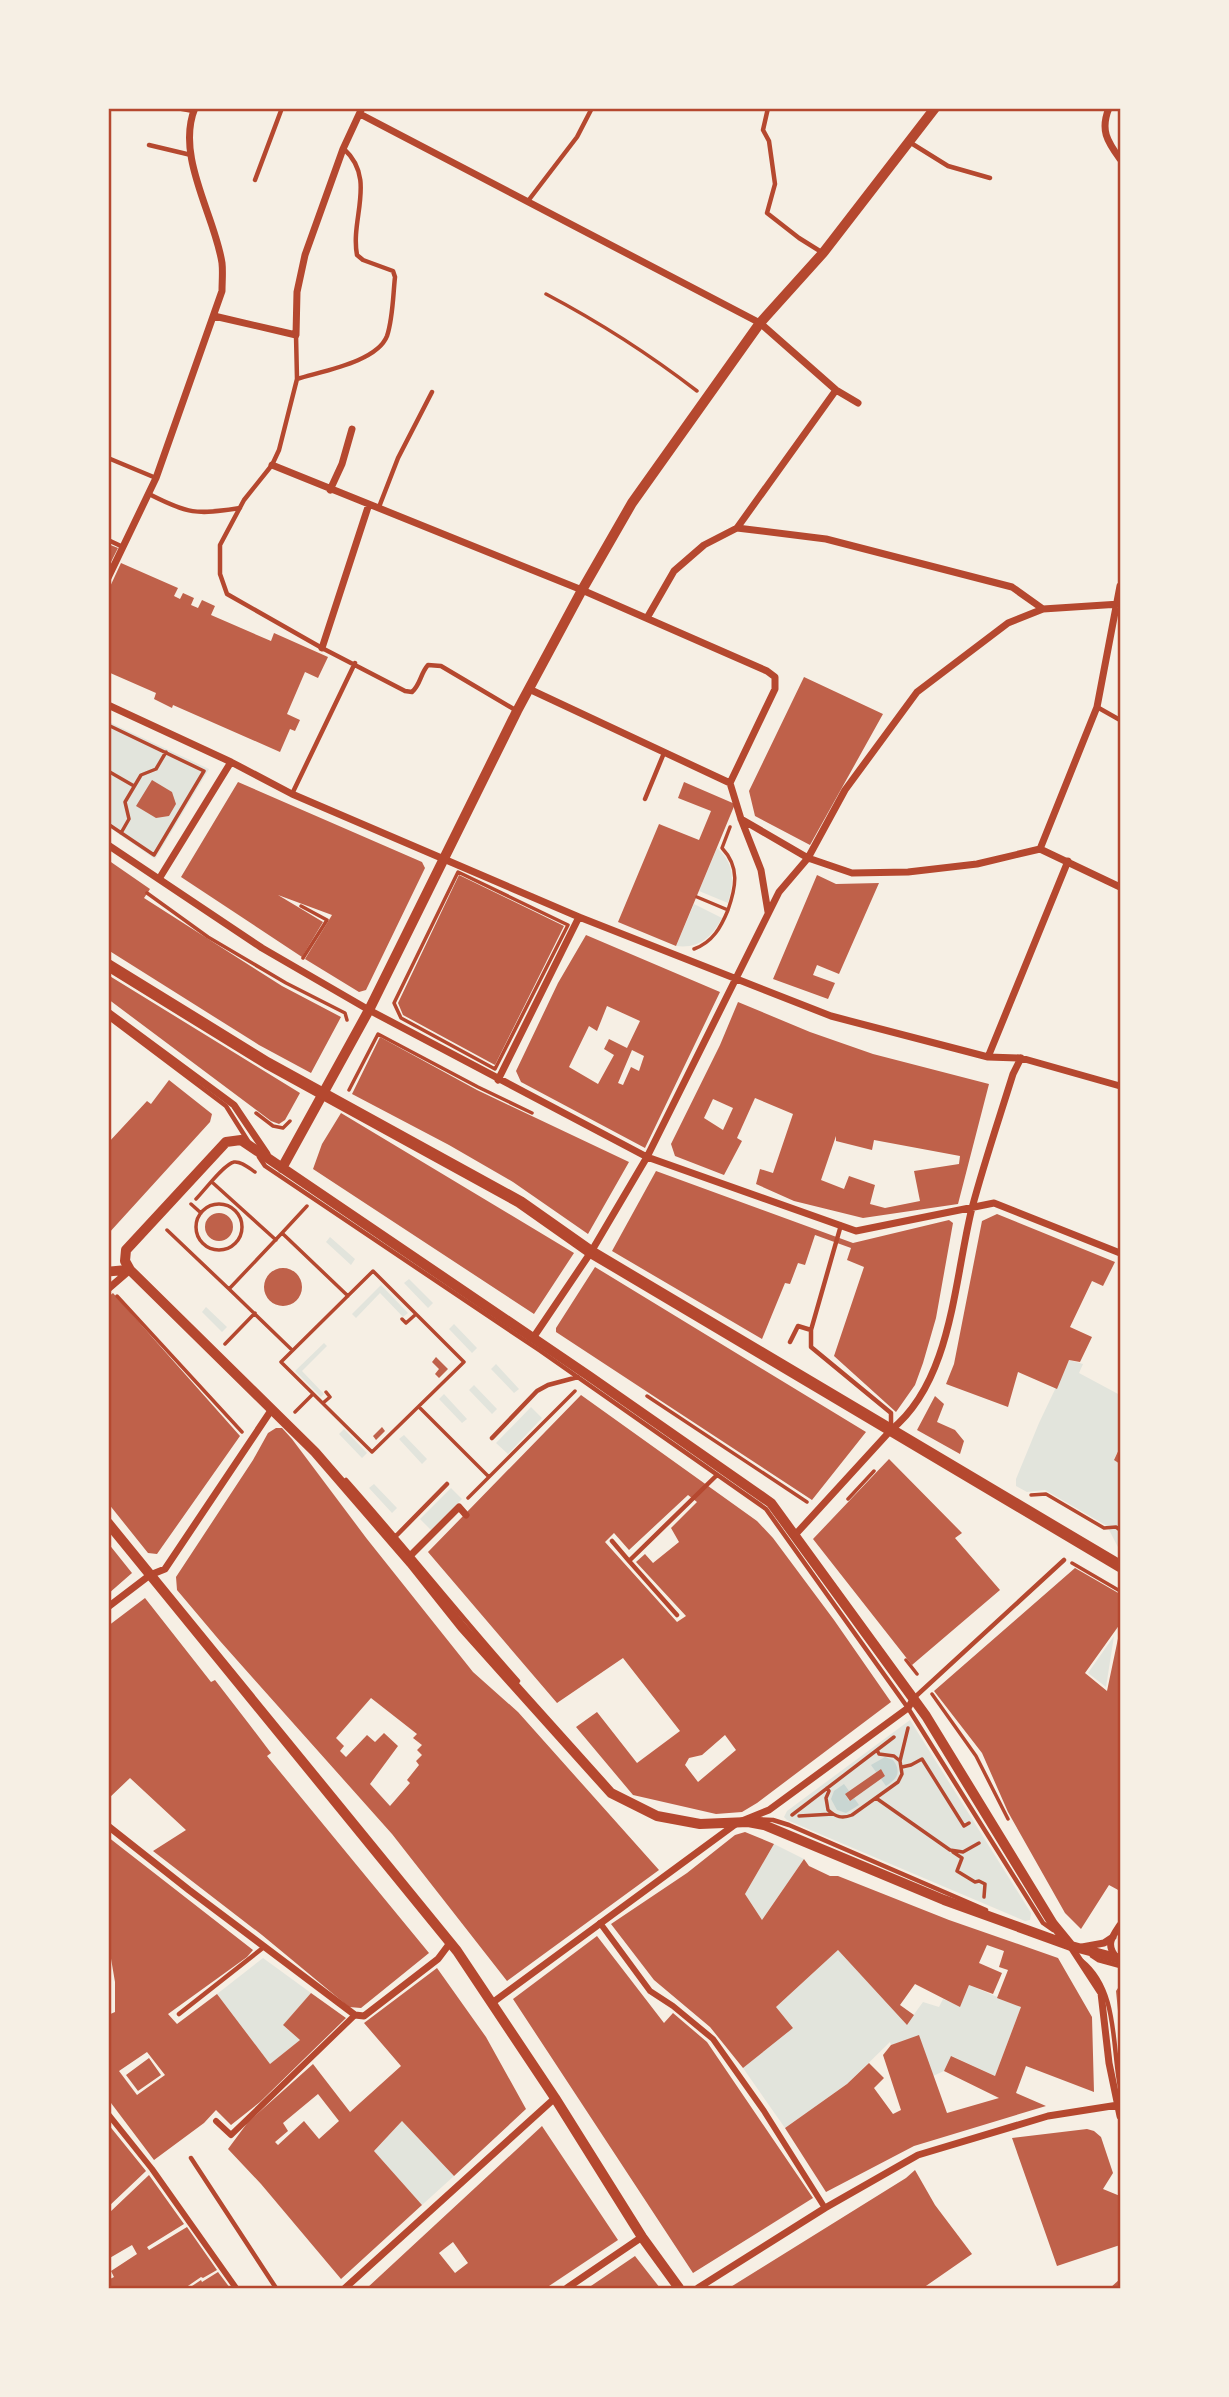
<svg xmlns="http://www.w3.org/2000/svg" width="1229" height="2397" font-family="Cabin,sans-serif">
<rect width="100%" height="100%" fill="#f6efe4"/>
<!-- green -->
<path fill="#e2e4dc" d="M109,722L209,769L155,859L109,827Z
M717,848C735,864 734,881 728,903L699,891Z
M694,904L722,918C712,937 699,949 676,946Z
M330,1237L355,1259L351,1265L326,1242Z
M409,1279L433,1303L428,1308L404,1283Z
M381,1285L408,1313L403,1317L380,1293L356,1318L352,1314Z
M206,1307L227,1327L222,1332L202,1312Z
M454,1324L477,1348L472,1353L449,1329Z
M324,1343L327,1346L302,1371L324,1394L321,1397L295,1371Z
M1069,1360L1083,1364L1079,1373L1120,1395V1447L1114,1459L1120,1464V1551L1107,1526L1045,1490L1027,1492L1016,1486V1479L1039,1423Z
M496,1364L519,1389L514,1393L491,1369Z
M474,1385L497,1409L492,1414L469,1390Z
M444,1394L467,1419L462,1423L439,1399Z
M531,1407L542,1418L508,1454L496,1443Z
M344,1429L367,1453L362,1458L339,1434Z
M404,1435L427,1459L422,1464L399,1439Z
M374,1484L397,1508L392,1513L369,1488Z
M451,1488L462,1499L431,1530L420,1519Z
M1114,1636L1106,1687L1088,1673Z
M910,1720L1031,1913L1030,1920L1025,1921L787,1820L784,1817L787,1811Z
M774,1844L804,1859L762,1920L745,1894Z
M838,1950L907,2024L923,2002L939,2007L943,1999L960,2006L969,1985L1021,2007L995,2076L952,2056L944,2071L933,2076L919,2036L891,2045L890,2042L847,2084L785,2128L743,2068L793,2028L776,2007Z
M263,1958L311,1993L283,2025L300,2040L270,2064L217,1994Z
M402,2121L454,2176L422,2205L374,2151Z"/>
<!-- water -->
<path fill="#c9d6d2" d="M885,1757L893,1760C902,1772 897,1779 886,1786L881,1779L885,1776L881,1769L876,1772L871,1765Z
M844,1784L849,1791L845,1794L849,1801L854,1798L859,1805L846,1813L837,1810L831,1799L834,1791Z"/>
<!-- building -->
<path fill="#bf614a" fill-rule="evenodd" d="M108,544L118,548L108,568Z
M121,563L178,588L174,596L180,599L183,593L194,598L191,605L198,608L202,600L215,606L211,615L271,641L274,633L328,657L318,678L305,672L287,714L300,720L295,731L290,729L280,752L173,705L172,708L154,699L156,693L108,672V591Z
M804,677L883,714L810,845L755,816L749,791Z
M152,780L172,792L176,804L169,816L156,818L136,806Z
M238,782L422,862L425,868L366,990L359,992L305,959L332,915L278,895L323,922L302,957L181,877Z
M684,782L735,804L676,946L618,922L659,824L699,840L711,811L678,798Z
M108,860L150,889L144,898L282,986L341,1017L311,1073L259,1045L108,950Z
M459,875L564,926L495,1065L403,1015L398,1003Z
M817,875L836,884L879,883L839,974L817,965L813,975L835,983L828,999L773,979Z
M586,935L720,992L645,1148L521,1082L516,1071L558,983ZM607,1006L640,1021L627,1048L609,1039L604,1049L614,1055L598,1084L569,1067L589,1026L597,1031ZM632,1050L644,1056L639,1071L631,1067L623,1085L618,1083Z
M108,975L300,1093L285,1120L279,1124L271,1121L108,999Z
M738,1002L810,1032L873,1054L989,1084L958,1204L863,1218L794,1201L756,1184L760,1169L773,1173L793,1114L755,1098L737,1138L742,1141L724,1175L675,1156L671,1144L720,1045ZM713,1099L733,1108L723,1130L704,1118ZM836,1136V1141L872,1150L874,1140L960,1156L959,1164L914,1171L920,1201L885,1208L870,1204L875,1185L849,1176L844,1189L821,1180Z
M380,1037L477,1090L629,1162L588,1234L513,1182L449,1145L352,1094Z
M169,1080L212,1114L210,1122L108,1234V1143L147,1101L151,1104Z
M341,1113L574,1253L534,1314L313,1169L322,1144Z
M656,1171L853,1243L949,1220L953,1223L936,1318L923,1363L915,1385L896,1412L834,1356L864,1267L847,1260L851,1248L815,1235L805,1265L798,1263L790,1284L785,1283L762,1339L612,1251Z
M205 1227a14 14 0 1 1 28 0a14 14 0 1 1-28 0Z
M997,1214L1115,1262L1103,1286L1092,1281L1070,1327L1092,1337L1080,1362L1069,1360L1057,1389L1018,1372L1008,1407L946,1384L954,1364L982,1221Z
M595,1267L866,1432L812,1500L556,1332V1328Z
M264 1287a19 19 0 1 1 38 0a19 19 0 1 1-38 0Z
M113,1293L240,1436L157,1554L148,1553L108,1503V1297Z
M436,1357L448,1369L439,1378L435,1374L439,1369L432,1362Z
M581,1395L757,1521L773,1538L834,1620L891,1702L757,1803L742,1812L716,1814L633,1795L576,1727L597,1712L637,1763L680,1731L623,1658L557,1703L428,1552ZM688,1495L697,1502L671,1528L679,1542L653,1563L645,1554L636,1562L686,1616L677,1622L605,1542L614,1533L629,1550ZM725,1735L736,1750L698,1782L685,1765L689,1758L702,1755Z
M935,1396L944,1404L937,1422L955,1430L964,1441L960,1454L917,1430Z
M382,1427L385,1431L376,1440L373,1436Z
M276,1428H282L292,1439L367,1539L473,1672L518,1712L659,1870L507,1981L392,1834L220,1641L177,1590L176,1577L253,1460L268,1433ZM371,1698L417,1734L413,1738L422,1745L417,1750L422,1755L416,1761L419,1765L407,1780L410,1783L390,1806L370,1784L398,1746L384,1733L375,1742L367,1735L346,1757L340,1751L344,1746L336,1738Z
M1120,1447V1464L1114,1460Z
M889,1459L962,1533L955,1538L1000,1590L912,1665L813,1539Z
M108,1543L132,1573L108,1594Z
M1075,1568L1120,1594V1624L1085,1673L1107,1691L1120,1629V1891L1109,1885L1081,1929L1065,1913L1008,1812L982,1753L934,1691Z
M145,1598L211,1682L215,1680L249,1724L271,1753L267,1756L429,1953L361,2008L349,2007L262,1935L153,1851L186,1830L130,1778L108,1799V1626Z
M881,1769L885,1776L850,1801L845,1794Z
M745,1832L774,1844L745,1894L762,1920L804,1859L809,1866L830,1876H838L949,1920L1058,1958L1092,2017L1094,2092L1026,2066L1016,2093L1046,2106L914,2146L826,2192L785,2128L847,2084L869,2063L884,2078L874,2088L893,2114L901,2110L883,2055L891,2045L919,2035L947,2113L999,2098L944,2071L951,2056L995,2076L1021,2007L997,1998L1008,1970L999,1967L1004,1951L987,1945L979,1963L1002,1973L993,1994L969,1985L960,2007L915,1984L900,2005L914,2015L907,2025L838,1950L776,2007L793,2028L743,2068L710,2027L654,1980L611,1924L687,1873L735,1835Z
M108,1837L253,1950L247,1957L168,2014L177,2024L217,1994L270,2064L300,2040L283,2025L311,1993L346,2018L260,2102L231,2125L216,2110L204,2123L154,2160L108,2099V2015L115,2012V1982L108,1941ZM147,2052L165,2075L137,2095L119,2071Z
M597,1936L664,2023L673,2013L707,2042L813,2198L693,2273L513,1999Z
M437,1968L486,2037L526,2109L454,2176L402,2121L374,2151L422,2205L341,2279L261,2184L228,2149L248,2122L313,2064L350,2112L401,2066L364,2023ZM318,2094L339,2121L319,2139L304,2121L278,2145L275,2142L288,2131L283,2123Z
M1120,1985V2021H1119L1116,1991Z
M149,2058L161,2075L138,2091L126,2075Z
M108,2124L146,2171L108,2207Z
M542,2126L618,2240L546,2288H367ZM453,2242L468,2263L455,2273L439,2253Z
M1087,2129L1094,2131L1101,2137L1113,2173L1103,2189L1120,2196V2245L1057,2266L1012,2138Z
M915,2170L935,2205L972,2254L923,2288H729L906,2178Z
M149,2175L184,2224L147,2247L149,2250L187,2227L217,2270L203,2278L201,2277L185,2288H108V2280L114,2277L111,2271L137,2254L132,2245L108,2259V2214Z
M635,2256L660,2288H588Z
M218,2272L230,2288H189L201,2280L202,2282Z
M1120,2279V2288H1110Z"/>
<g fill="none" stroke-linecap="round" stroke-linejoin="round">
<!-- path -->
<path stroke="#b5482f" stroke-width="3.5" d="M546,294C599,322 649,354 697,391
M108,725L204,771L154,855L108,824
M108,771L134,786
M121,833L129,819L125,802L141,775L156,769L166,752
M458,872L568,925L495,1069L401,1018L394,1003Z
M147,893L208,937L286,983L345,1013L347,1020
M697,897L728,910C736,887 740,867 722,848L730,827
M301,906L327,920L303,958
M694,949C713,942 721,927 728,910
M349,1090L378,1034L478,1087L532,1113
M256,1113L273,1126L283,1128L290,1121
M213,1183L276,1240
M196,1199C204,1191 224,1164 234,1162C241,1161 249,1168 255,1172
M196 1227a23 23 0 1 1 46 0a23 23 0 1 1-46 0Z
M191,1204L201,1213
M167,1230L229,1289
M282,1233L307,1206
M373,1271L464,1362L372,1452L281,1362Z
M117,1296L242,1432
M402,1319L406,1323L415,1315
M225,1344L255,1313
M292,1350L229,1289L282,1233L348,1296
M647,1396L807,1502
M323,1403L330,1397L326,1392
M419,1407L489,1477
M295,1412L313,1394
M1031,1495L1046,1494L1104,1528L1116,1527L1120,1530
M468,1498L575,1391
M848,1499L874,1471
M1072,1563L1120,1591
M906,1660L917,1674
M932,1694L976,1756L1008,1819
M900,1761L908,1728
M902,1767L911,1765L922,1759L964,1826L969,1823
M827,1788L829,1791L826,1798L828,1810C836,1817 842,1819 852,1815L898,1782L902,1774L900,1761L894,1756L879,1754L877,1750
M876,1798L950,1850L963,1852L979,1843
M792,1815L894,1737
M799,1816L833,1814
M953,1852L962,1858L957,1871L975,1882L979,1881L985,1884L984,1897"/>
<!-- service -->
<path stroke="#b5482f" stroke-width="4.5" d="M177,108L193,111
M768,108L763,130L769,141L775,184L767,213L799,238L823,253
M911,143L948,166L990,178
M149,145L191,155
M255,180L282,108
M528,201L577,137L592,108
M296,335L297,379L279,450L272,465L244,500L220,545V574L227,594L322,648L405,691L412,692C421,684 420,674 428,665L441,666L517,711
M297,379C322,371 377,362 387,336C393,318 393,295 395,277L393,271L363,260L357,255C350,218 377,179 344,149
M108,458L156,478
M149,494C188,514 196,515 240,508
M379,507L398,458L432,392
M108,540L123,547
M1097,707L1120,720
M292,794L355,663
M645,799L664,753
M108,1017L226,1106L248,1141
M259,1157L265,1166L539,1350L766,1509L908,1708L1043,1923L1053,1930
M841,1225L811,1330V1347L891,1413V1426
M108,1269L129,1267
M790,1342L798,1326L811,1330
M492,1438L537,1391L548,1385L578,1377
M346,1480C405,1546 459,1615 518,1681
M396,1536L447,1484
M612,1541L629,1561
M677,1615L629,1561L717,1475
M915,1697L1064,1560
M754,1819L773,1820L789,1825L986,1910
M1092,1956L1098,1960L1120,1966
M1082,1961C1118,1990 1112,2046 1120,2087
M179,2014L264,1947
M191,2158L276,2288"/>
<!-- pedestrian -->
<path stroke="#b5482f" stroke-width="6" d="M600,1923L650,1991L673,2006L713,2039L764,2111L825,2208
M108,2114L152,2169L236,2288
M216,2121L231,2135L355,2015"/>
<!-- minor -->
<path stroke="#b5482f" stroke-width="7" d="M1109,108C1100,130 1107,141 1120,159
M360,114L760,323L836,390L858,403
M214,316L296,335L297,292L305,255L343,149L362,108
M272,465L582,590L767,671L775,677V689L730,783
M330,490L342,464L352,429
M737,528L826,539L1012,587L1043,609
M108,578L156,478L222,291C222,282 223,272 222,263C215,216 175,156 195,108
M647,618L674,571L704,545L737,528L836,390
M322,648L369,504
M529,689L730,783L741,819L761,870L768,912
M108,705L231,762L292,794L579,917L831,1016L988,1057L1021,1058L1120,1086
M741,819L808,858L852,873L908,872L977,864L1040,849L1120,887
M108,845L262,948L369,1010L647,1157L856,1231L994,1203L1120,1253
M1040,849L1097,707L1120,586
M159,879L231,762
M108,1012L234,1105L267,1154
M988,1057L1068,861
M498,1080L579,917
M108,1273L129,1271
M108,1289L130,1270
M533,1338L591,1252L647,1157L779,892L808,858L845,790L917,692L1008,623L1043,609L1120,604
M795,1535L891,1430C952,1381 954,1280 972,1208C984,1163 999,1119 1013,1074L1021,1058
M407,1559L459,1507L466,1515
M108,1607L150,1575L165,1569L272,1409
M108,1826L189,1890L355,2015L364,2016L438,1959L450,1943
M1071,1947L1101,1993L1109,2063L1120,2116
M1082,1947L1104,1943L1113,1937
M1117,1958C1105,1945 1112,1937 1120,1925
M492,2003L737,1823L769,1810L908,1708L914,1698
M345,2288L555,2098
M567,2288L642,2237
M698,2288L825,2208L918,2155L1048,2116L1118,2105"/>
<!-- tertiary -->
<path stroke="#b5482f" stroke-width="10" d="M282,1168L369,1010L517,711L582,590L632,503L760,323L823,253L935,108
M108,1523L457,1951L555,2098L642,2237L679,2288
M1071,1946L1053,1924L926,1716L771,1503L589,1376L241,1140L226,1142L126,1250L125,1261L130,1270L315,1452L411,1563L462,1627L611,1793L657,1816L700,1824L748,1822L764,1825L944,1900L1071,1946L1120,1959"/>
<!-- secondary -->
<path stroke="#b5482f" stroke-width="12" d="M108,965L267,1063L520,1202L591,1252L1120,1566"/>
</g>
<!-- border -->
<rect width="1229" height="2397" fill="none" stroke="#f6efe4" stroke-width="220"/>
<rect x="110" y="110" width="1009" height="2177" fill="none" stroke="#b5482f" stroke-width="2.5"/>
</svg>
